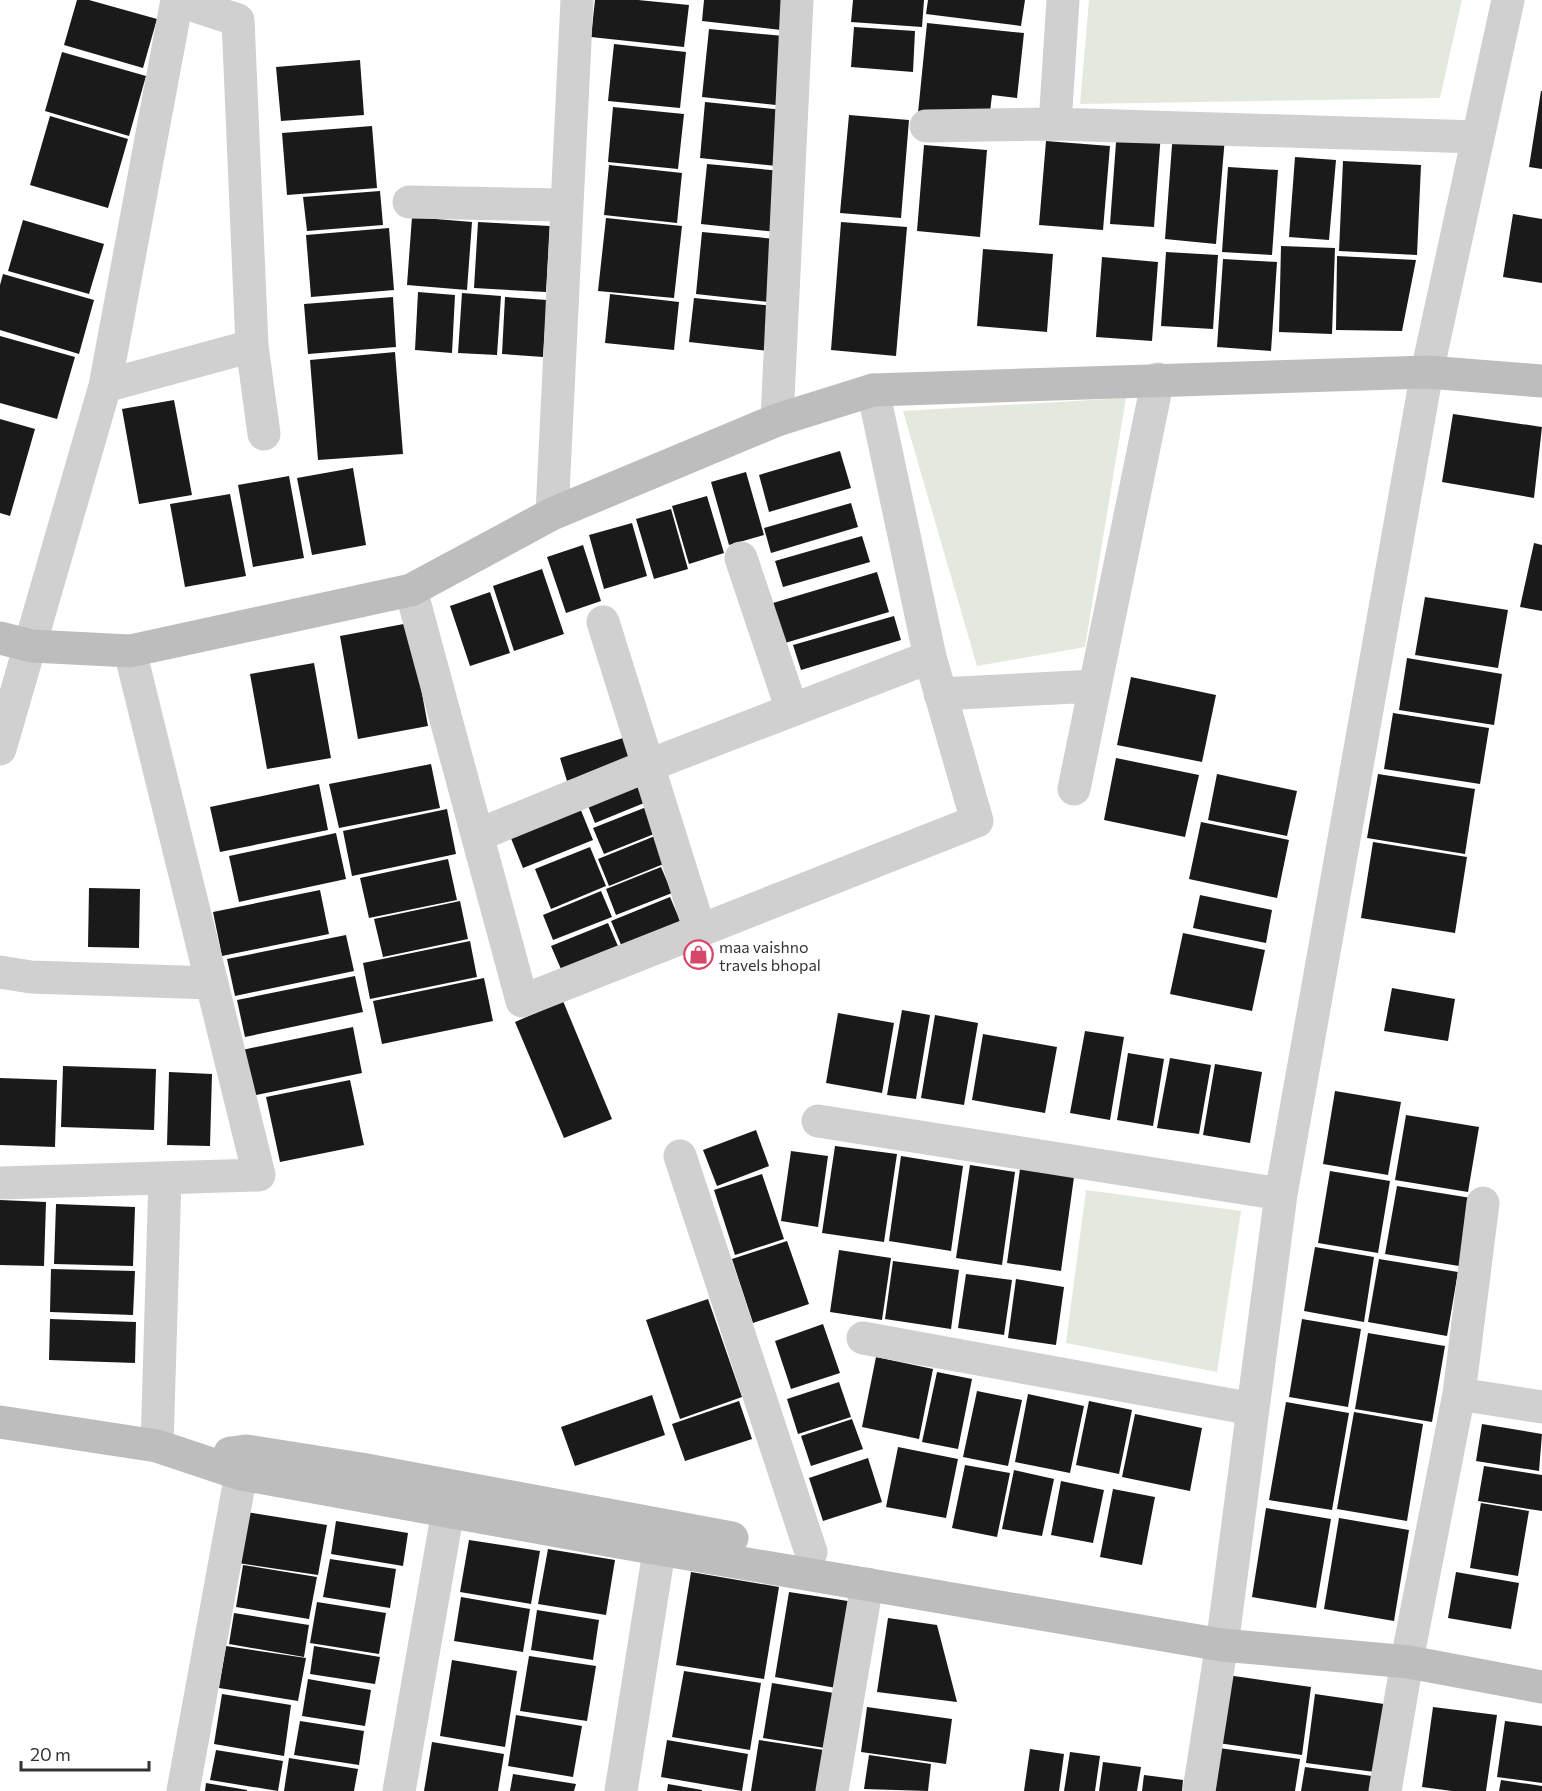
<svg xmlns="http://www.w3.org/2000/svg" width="1542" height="1791" font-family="Commissioner,sans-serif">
<rect width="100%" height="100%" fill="#fff"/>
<!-- green -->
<path fill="#e4e9dd" d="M1089,0H1462L1440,98L1080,104Z
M1126,398L1085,647L977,666L903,411Z
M1086,1190L1241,1211L1217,1372L1066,1343Z"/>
<!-- building -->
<path fill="#1a1a1a" d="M77,0H89L157,19L143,68L64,45Z
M595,0H638L689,5L684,47L591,37Z
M704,0H784L781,30L702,21Z
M853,0H924L922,27L851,22Z
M928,0H1025L1021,26L926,14Z
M927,23L1024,33L1017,98L992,95L990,112L918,113Z
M854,27L915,31L913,72L851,67Z
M709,29L784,36L776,105L702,97Z
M614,44L686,52L680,108L608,101Z
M62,52L146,76L129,136L45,111Z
M360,60L364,115L281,121L276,67Z
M1541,91H1542V169L1529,167Z
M705,102L783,110L777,166L700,158Z
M613,107L684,114L678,169L608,162Z
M849,115L909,120L901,218L840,213Z
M50,116L128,139L108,208L30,185Z
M372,126L377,188L287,195L282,133Z
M1117,129L1161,133L1154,227L1110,224Z
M1173,132L1225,137L1216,244L1165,239Z
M1046,141L1110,146L1103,230L1039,225Z
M924,145L987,150L980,237L917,231Z
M1295,157L1336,160L1329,240L1289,237Z
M1343,161L1421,165L1417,255L1339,251Z
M707,164L782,171L777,232L701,224Z
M609,165L682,173L677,223L604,215Z
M1228,167L1278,170L1272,255L1222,252Z
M380,191L383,225L307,231L303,197Z
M1513,214L1542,219V283L1503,277Z
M412,217L472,222L467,290L407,285Z
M606,218L682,226L674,298L598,291Z
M23,220L104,244L89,294L8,271Z
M478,222L550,226L546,292L474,288Z
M841,222L907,227L896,356L831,350Z
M389,228L394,290L311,297L306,235Z
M702,232L776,239L769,302L696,294Z
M1281,246L1335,248L1332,334L1279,332Z
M983,249L1053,254L1047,332L977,326Z
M1166,252L1218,255L1213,329L1161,326Z
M1337,256L1416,260L1402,331L1336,330Z
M1102,257L1158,262L1152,341L1096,337Z
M1223,259L1277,262L1271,351L1217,347Z
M3,274L94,300L79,354L0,330V285Z
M418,292L455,295L452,353L415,350Z
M462,293L501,296L497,355L458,353Z
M610,294L679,302L674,350L605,343Z
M393,297L396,347L308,354L304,304Z
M505,297L547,300L543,357L502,354Z
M694,298L774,306L769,351L689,342Z
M0,336L75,357L57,419L0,403Z
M395,352L403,454L318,460L310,360Z
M174,400L192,495L139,504L122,409Z
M1453,414L1542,427L1534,498L1442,482Z
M0,419L35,429L10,516L0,513Z
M840,451L851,488L769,512L759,475Z
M353,468L366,545L312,555L297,478Z
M746,472L764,535L729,545L711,482Z
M289,476L304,558L253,567L238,485Z
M230,494L246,576L185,587L170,504Z
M707,496L724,553L689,564L672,506Z
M851,503L858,527L771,553L764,528Z
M671,509L688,569L654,579L636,519Z
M632,523L647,576L604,589L589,535Z
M862,536L870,562L783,587L775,561Z
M1534,543L1542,545V611L1520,607Z
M583,545L601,601L566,613L547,557Z
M542,569L564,634L514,651L493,586Z
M877,572L889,612L785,643L773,603Z
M490,592L510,653L470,666L450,606Z
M1425,597L1508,610L1498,668L1415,655Z
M894,616L901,640L801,670L793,645Z
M409,623L428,726L358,739L340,636Z
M1407,658L1502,674L1494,725L1399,710Z
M314,663L331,758L267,769L250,674Z
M1131,677L1216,695L1202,762L1117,745Z
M1393,713L1489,728L1480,784L1384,769Z
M623,738L637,758L567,781L560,758Z
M1116,758L1199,775L1185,837L1104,820Z
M431,764L440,808L339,828L329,784Z
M1217,774L1297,791L1287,836L1208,820Z
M1378,774L1475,789L1465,854L1367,838Z
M638,775L649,801L595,823L584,796Z
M319,784L328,830L220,852L210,807Z
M578,803L593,840L523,868L508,831Z
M649,806L659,832L604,854L593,828Z
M447,809L456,854L352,876L343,831Z
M1201,822L1289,840L1277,898L1189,879Z
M336,833L346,879L239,902L229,856Z
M655,836L666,863L609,886L598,859Z
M1373,842L1467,857L1455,933L1361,918Z
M590,847L606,886L551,909L535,869Z
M448,859L457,900L369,918L360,878Z
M661,867L672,893L616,915L606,889Z
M89,888L140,889L139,948L88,947Z
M320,890L329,934L222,956L213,912Z
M601,891L612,917L553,940L543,915Z
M1200,895L1272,910L1266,943L1193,928Z
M670,897L681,923L622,947L611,921Z
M460,901L468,939L383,957L374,919Z
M608,923L621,953L564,976L551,946Z
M1183,933L1265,950L1252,1011L1170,994Z
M346,935L354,971L235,996L227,959Z
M470,941L477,977L370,999L363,963Z
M355,976L363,1012L245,1037L237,1000Z
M484,978L493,1021L382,1044L373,1001Z
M1392,988L1455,999L1448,1041L1384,1031Z
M563,1001L612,1119L564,1138L515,1022Z
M902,1010L930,1015L916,1099L887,1095Z
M838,1013L894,1023L882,1093L826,1083Z
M935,1015L978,1023L964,1105L921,1098Z
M353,1027L362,1073L251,1096L242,1050Z
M1085,1031L1124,1037L1110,1120L1070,1113Z
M983,1034L1057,1047L1045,1113L972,1100Z
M1128,1053L1164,1059L1153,1126L1117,1120Z
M1170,1058L1211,1065L1199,1134L1157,1128Z
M1215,1064L1262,1072L1250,1143L1203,1135Z
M63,1066L156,1069L154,1130L61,1127Z
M169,1072L212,1074L210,1146L167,1145Z
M0,1078L57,1080L55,1147L0,1145Z
M350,1080L364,1145L280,1162L266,1097Z
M1335,1091L1401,1102L1388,1175L1323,1164Z
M1406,1115L1479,1127L1468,1192L1395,1180Z
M756,1130L769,1166L717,1186L703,1150Z
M835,1146L897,1154L884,1242L822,1233Z
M791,1151L828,1156L818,1227L781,1221Z
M901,1156L963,1166L951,1251L889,1241Z
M970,1165L1015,1172L1002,1265L956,1258Z
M1020,1169L1074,1177L1061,1271L1007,1263Z
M1330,1171L1390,1181L1378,1253L1318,1243Z
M762,1174L784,1239L735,1255L714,1190Z
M1397,1186L1471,1198L1459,1266L1385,1254Z
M0,1200L46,1202L44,1266L0,1265Z
M56,1204L135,1207L133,1266L54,1264Z
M787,1241L809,1304L753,1323L732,1259Z
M1315,1247L1374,1257L1364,1322L1304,1311Z
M839,1250L891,1258L882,1320L830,1312Z
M1379,1259L1458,1272L1447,1336L1368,1322Z
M893,1261L959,1270L951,1329L885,1319Z
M51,1269L135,1271L133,1315L50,1312Z
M966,1274L1012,1280L1004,1335L958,1328Z
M1016,1279L1064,1287L1056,1345L1008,1338Z
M708,1299L742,1397L680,1419L646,1320Z
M50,1319L136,1322L135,1363L49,1360Z
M1302,1319L1361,1329L1348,1407L1289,1397Z
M823,1324L840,1373L791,1389L775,1341Z
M1368,1333L1445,1346L1432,1422L1355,1409Z
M876,1357L933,1369L919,1439L862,1427Z
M937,1372L972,1379L958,1449L922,1442Z
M839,1382L851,1417L798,1434L787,1399Z
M977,1391L1022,1400L1008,1466L963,1457Z
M1028,1394L1084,1406L1070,1473L1015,1462Z
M652,1395L665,1435L575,1466L561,1427Z
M739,1401L752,1439L685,1461L672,1424Z
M1089,1401L1132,1410L1119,1474L1076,1465Z
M1286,1402L1349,1413L1332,1510L1269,1500Z
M1354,1412L1423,1424L1407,1521L1337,1509Z
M1135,1414L1202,1428L1190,1491L1122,1477Z
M852,1419L863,1449L811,1466L801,1436Z
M1482,1424L1542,1434L1539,1471L1476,1461Z
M898,1447L958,1459L946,1518L886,1507Z
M868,1458L882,1502L823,1521L809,1478Z
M965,1465L1010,1473L997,1537L952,1528Z
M1484,1466L1542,1475V1511L1478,1501Z
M1014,1470L1054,1479L1042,1536L1002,1529Z
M1061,1481L1104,1490L1093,1543L1051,1535Z
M1113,1489L1155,1497L1142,1565L1100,1557Z
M1481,1503L1529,1511L1518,1576L1470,1568Z
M1266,1508L1331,1519L1316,1608L1252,1597Z
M246,1512L327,1525L318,1575L238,1563Z
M1339,1518L1409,1530L1394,1621L1324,1609Z
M336,1521L408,1533L403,1566L331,1554Z
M469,1540L540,1551L531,1604L460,1592Z
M548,1549L615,1560L606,1615L538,1604Z
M330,1559L396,1569L390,1608L323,1597Z
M243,1565L317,1577L309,1619L236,1607Z
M691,1572L779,1587L764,1679L676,1665Z
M1456,1572L1519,1583L1511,1629L1448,1618Z
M789,1592L861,1603L847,1690L775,1677Z
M461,1597L530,1609L523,1652L454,1641Z
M317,1602L386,1613L379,1654L310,1643Z
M537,1610L599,1620L593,1660L531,1650Z
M234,1613L309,1625L304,1657L229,1644Z
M888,1618L937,1625L957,1702L877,1692Z
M226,1646L306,1658L298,1701L219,1688Z
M314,1646L380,1657L375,1684L310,1674Z
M529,1656L596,1666L587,1721L520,1711Z
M452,1660L517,1671L505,1747L440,1736Z
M684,1671L761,1683L750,1750L672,1737Z
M1227,1675L1311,1687L1302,1755L1218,1743Z
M308,1679L371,1690L365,1726L302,1716Z
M772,1683L834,1693L825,1748L763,1738Z
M222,1694L291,1705L284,1756L214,1744Z
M1315,1694L1384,1704L1375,1772L1306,1763Z
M867,1707L952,1719L946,1764L861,1752Z
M1433,1707L1497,1715L1486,1791H1452L1422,1787Z
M516,1715L582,1726L573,1777L508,1766Z
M300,1721L364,1731L359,1765L294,1755Z
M1505,1721L1542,1726V1783L1497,1777Z
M667,1740L748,1754L742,1791L661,1777Z
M759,1740L830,1751L823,1791H751Z
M432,1742L504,1754L498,1791H424Z
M1219,1748L1300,1759L1295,1791H1213Z
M1030,1749L1064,1754L1059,1791H1024Z
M216,1750L283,1761L278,1791L210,1780Z
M1070,1752L1100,1756L1095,1791H1064Z
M869,1755L931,1764L928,1791L864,1789Z
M289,1758L358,1769L354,1791H284Z
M1103,1762L1141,1767L1137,1791H1099Z
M1305,1767L1372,1776L1370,1791H1301Z
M513,1774L576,1784L574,1791H510Z
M1144,1775L1183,1780L1182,1791H1142Z
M1501,1780L1542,1786V1791H1499Z
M206,1783L247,1790V1791H205Z
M668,1784L702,1790V1791H667Z"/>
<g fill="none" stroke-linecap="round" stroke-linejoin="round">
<!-- street -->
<path stroke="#d0d0d0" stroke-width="33" d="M1055,124L1063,0
M926,126L1055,124L1478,137
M409,202L567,205
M105,386L252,346
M777,420L797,0
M552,514L577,0
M741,558L792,710
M411,590L522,1001L977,821L930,657L873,390
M603,622L700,931
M940,694L1094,686
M0,749L105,386L177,0L238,20L252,346L264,434
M1074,789L1158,379
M478,835L647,766L930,657
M0,972L31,977L212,983
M818,1121L1281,1194
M680,1156L811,1552
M0,1183L259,1175L130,651
M863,1338L1253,1409
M1459,1394L1542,1407
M157,1446L165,1178
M183,1791L241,1474
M399,1791L452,1488
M621,1791L663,1526
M832,1791L867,1584
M1199,1791L1225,1623L1281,1194L1427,372L1508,0
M1385,1791L1409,1650L1459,1394L1483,1203"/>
<!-- secondary -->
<path stroke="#bdbdbd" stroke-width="33" d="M0,638L32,646L130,651L411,590L552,514L777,420L873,390L1427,372L1542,381
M0,1422L157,1446L241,1474L624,1543L1222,1645L1409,1662L1542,1687
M230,1453L246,1451L361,1469L732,1538"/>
</g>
<!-- icons -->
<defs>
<symbol id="shop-ring" viewBox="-11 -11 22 22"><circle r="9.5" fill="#fff" stroke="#d74769" stroke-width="1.5"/><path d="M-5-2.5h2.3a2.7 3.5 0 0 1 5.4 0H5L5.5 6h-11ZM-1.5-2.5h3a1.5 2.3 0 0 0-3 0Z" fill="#d74769"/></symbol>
</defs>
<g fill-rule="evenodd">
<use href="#shop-ring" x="682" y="938" width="33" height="33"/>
</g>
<g text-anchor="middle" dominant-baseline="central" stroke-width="6" stroke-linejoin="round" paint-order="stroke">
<!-- poi labels -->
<g font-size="16" fill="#333" stroke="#fff" text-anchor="start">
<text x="719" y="946">maa vaishno<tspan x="719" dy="18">travels bhopal</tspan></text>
</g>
</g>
<!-- scale -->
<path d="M21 1761v9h128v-9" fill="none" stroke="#333333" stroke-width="3"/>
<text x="30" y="1761" font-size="18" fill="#333333" stroke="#ffffff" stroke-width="4.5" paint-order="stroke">20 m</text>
</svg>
